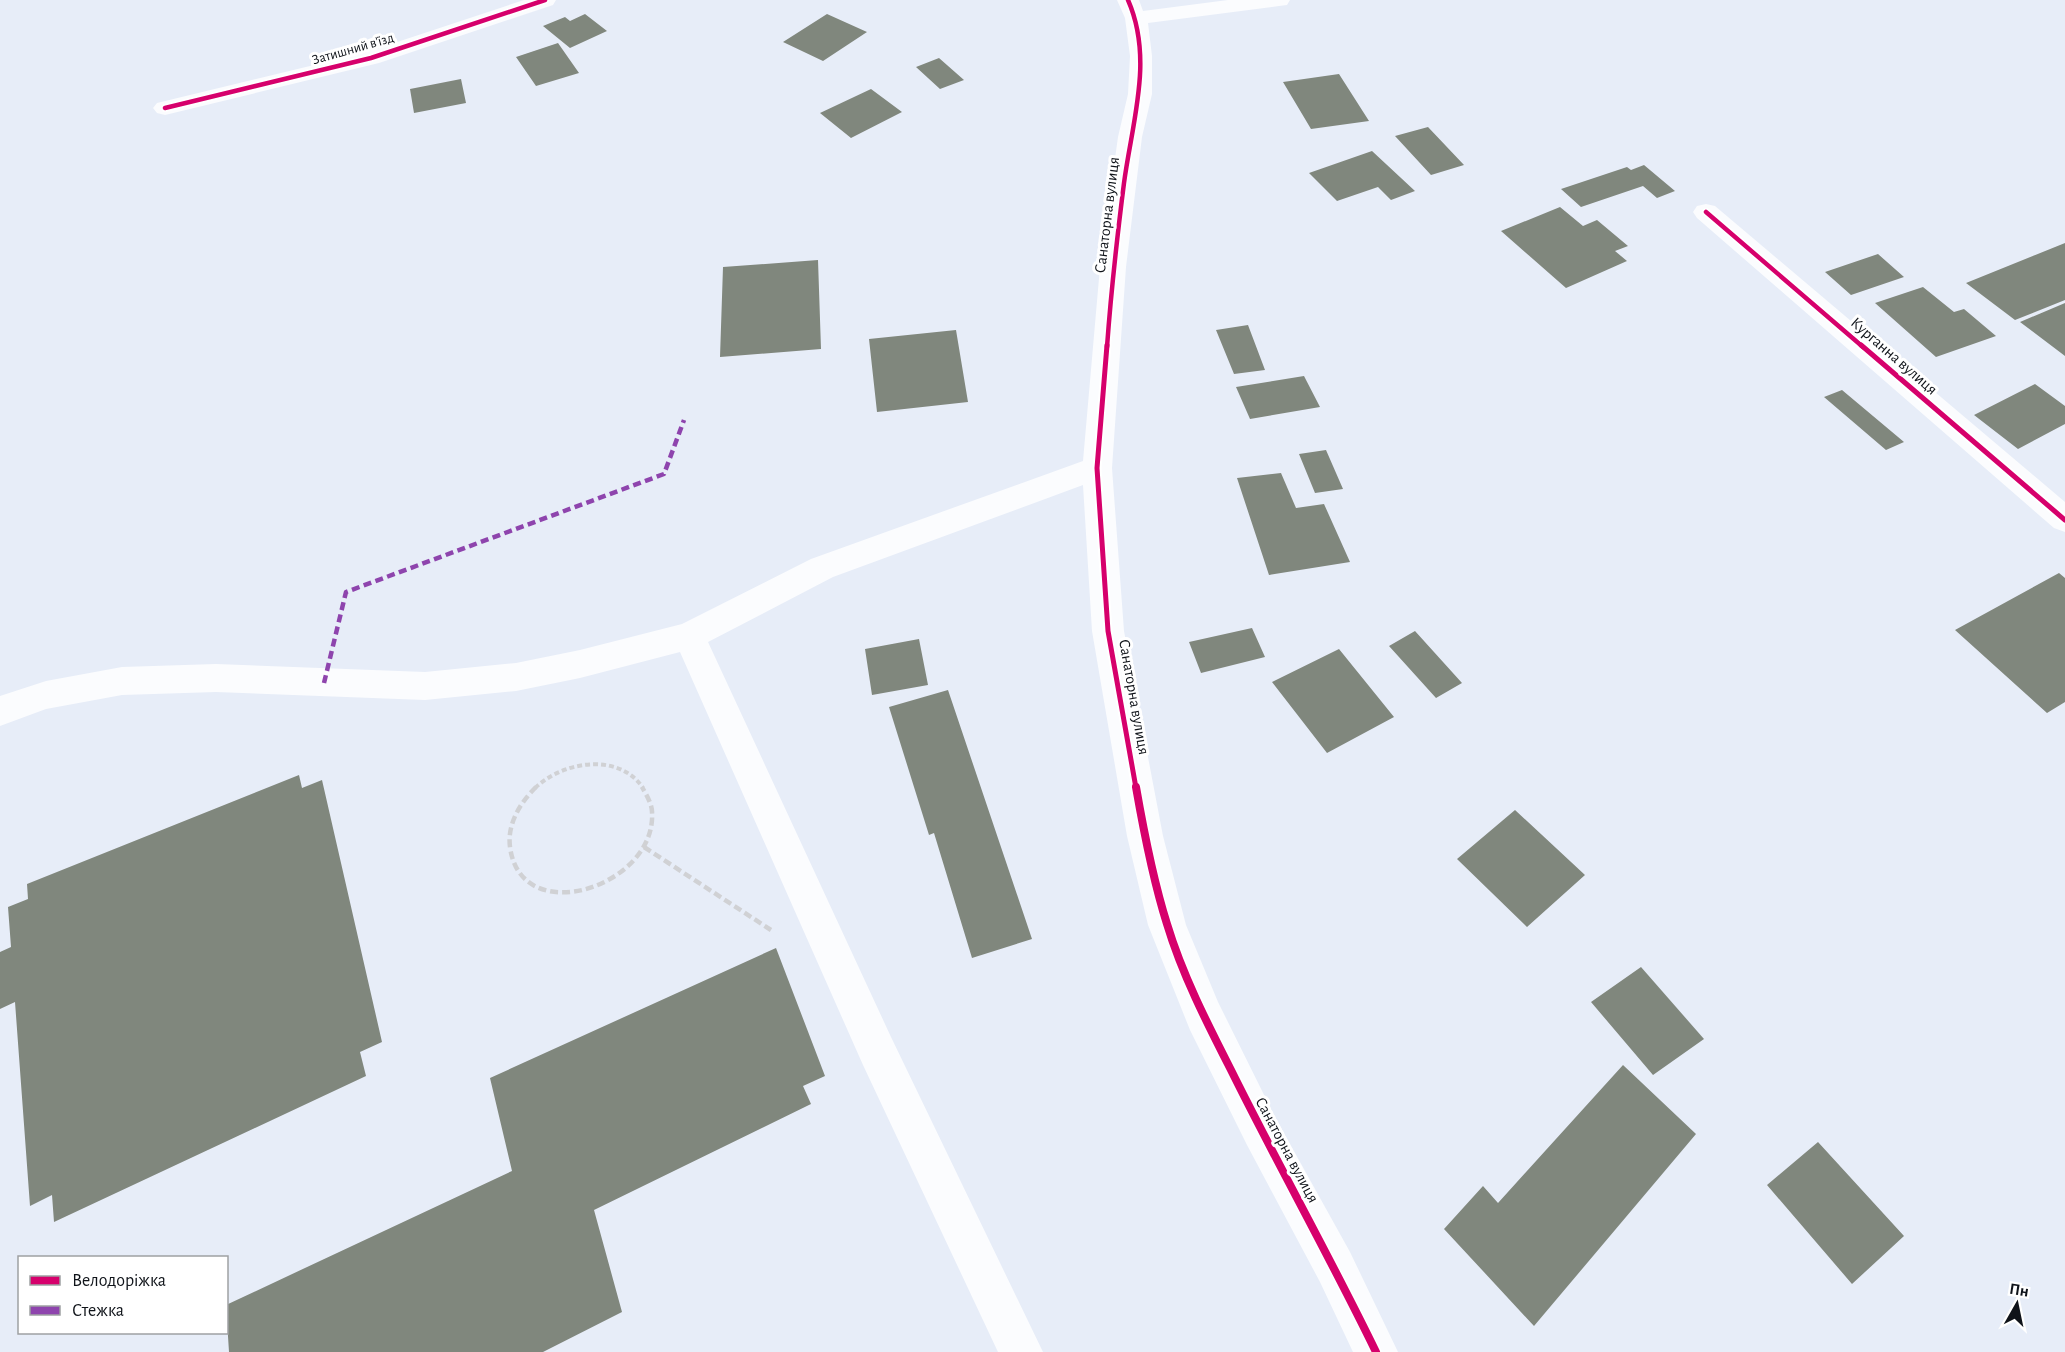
<svg xmlns="http://www.w3.org/2000/svg" width="2065" height="1352" font-family="'Alegreya Sans',sans-serif">
<rect width="100%" height="100%" fill="#e7edf8"/>
<!-- building -->
<path fill="#80877d" d="M585,14L607,31L570,48L543,26L565,17L570,21Z
M827,14L867,32L823,61L783,42Z
M558,43L579,73L536,86L516,57Z
M939,58L964,80L940,89L916,67Z
M1339,74L1369,121L1311,129L1283,82Z
M461,79L466,103L414,113L410,89Z
M871,89L902,112L851,138L820,113Z
M1428,127L1464,165L1431,175L1395,136Z
M1372,151L1415,191L1391,200L1378,187L1337,201L1309,173Z
M1644,165L1675,191L1657,198L1643,186L1581,207L1561,189L1627,167L1631,170Z
M1560,207L1583,226L1597,220L1628,246L1615,251L1627,261L1566,288L1501,231Z
M2065,243V300L2015,320L1966,283Z
M1878,254L1904,277L1851,295L1825,272Z
M818,260L821,349L720,357L723,267Z
M1923,287L1954,312L1964,309L1996,336L1936,357L1875,303Z
M2065,303V356L2020,322Z
M1248,325L1265,370L1234,374L1216,330Z
M956,330L968,402L877,412L869,339Z
M1304,376L1320,407L1250,419L1236,387Z
M2035,384L2065,406V424L2018,449L1974,415Z
M1842,390L1904,442L1886,450L1824,397Z
M1326,450L1343,489L1315,493L1299,454Z
M1281,473L1296,508L1324,504L1350,562L1269,575L1237,478Z
M2059,573L2065,578V702L2047,713L1955,630Z
M1252,628L1265,657L1201,673L1189,642Z
M1415,631L1462,683L1436,698L1389,646Z
M919,639L928,685L872,695L865,649Z
M1339,649L1394,717L1327,753L1272,682Z
M948,690L1032,939L972,958L934,833L929,835L889,707Z
M299,775L302,788L322,780L382,1042L360,1052L366,1076L54,1222L52,1195L30,1206L15,1002L0,1009V952L11,947L8,907L28,899L27,884Z
M1515,810L1585,875L1527,927L1457,859Z
M776,948L825,1076L803,1086L811,1104L594,1210L622,1312L543,1352H229L226,1305L512,1171L490,1078Z
M1641,967L1704,1039L1653,1075L1591,1002Z
M1623,1065L1696,1134L1534,1326L1444,1229L1483,1186L1498,1203Z
M1818,1142L1904,1236L1852,1284L1767,1185Z"/>
<g fill="none" stroke-linecap="round" stroke-linejoin="round">
<!-- path-far1 -->
<path stroke="#d0d1d4" stroke-width="4" stroke-dasharray="5 3" stroke-linecap="butt" d="M535,788C563,761 619,752 643,788"/>
<!-- path -->
<path stroke="#d0d1d4" stroke-width="4.5" stroke-dasharray="8 4" stroke-linecap="butt" d="M536,787C520,803 507,824 510,847C521,931 657,886 652,812C652,804 646,794 642,787
M644,847L771,930"/>
<!-- minor -->
<path fill="#fbfcfe" fill-rule="evenodd" d="M524,0H556L553,5L379,63L165,115L157,113L153,108L157,103L364,53Z
M1117,0H1139L1143,11L1228,0H1290L1287,5L1279,6L1148,23L1152,56V94L1142,137L1126,267L1112,468L1124,631L1163,836L1186,925L1218,1002L1275,1117L1350,1252L1398,1352H1353L1320,1282L1247,1145L1190,1030L1148,925L1127,836L1092,631L1083,485L833,577L708,642L891,1037L1043,1352H998L863,1065L680,652L580,678L516,691L425,700L216,692L122,695L46,709L0,726V696L46,681L122,667L216,664L425,672L516,663L580,650L682,624L811,559L1083,461L1100,267L1118,137L1128,94L1130,56L1125,18Z
M1706,204L1715,206L2065,502V532L2054,528L1697,218L1693,212L1697,206Z"/>
<!-- quiet -->
<path stroke="#8e44ad" stroke-width="4.5" stroke-dasharray="8 4.5" stroke-linecap="butt" d="M324,683L346,592L664,474L684,420"/>
<defs>
<path id="cycleway-far2" d="M165,108L371,58L545,0
M1706,212L1863,347
M1107,347C1111,292 1117,238 1124,183C1132,122 1154,59 1128,0"/>
<path id="cycleway-far1" d="M1107,345L1097,468L1108,631L1136,788
M1861,345L2065,520"/>
<path id="cycleway" d="M1136,787C1144,833 1153,880 1167,924C1182,974 1207,1023 1231,1070C1278,1165 1330,1257 1376,1352"/>
</defs>
<!-- cycleway-far2 casing -->
<use href="#cycleway-far2" stroke="#fff" stroke-width="8"/>
<!-- cycleway-far1 casing -->
<use href="#cycleway-far1" stroke="#fff" stroke-width="9"/>
<!-- cycleway casing -->
<use href="#cycleway" stroke="#fff" stroke-width="11"/>
<!-- cycleway-far2 -->
<use href="#cycleway-far2" stroke="#d6006c" stroke-width="4.5"/>
<!-- cycleway-far1 -->
<use href="#cycleway-far1" stroke="#d6006c" stroke-width="5"/>
<!-- cycleway -->
<use href="#cycleway" stroke="#d6006c" stroke-width="8"/>
</g>
<g text-anchor="middle" dominant-baseline="central" stroke-width="6" stroke-linejoin="round" paint-order="stroke">
<!-- far-street labels -->
<g font-size="14" fill="#0f1319" stroke="#fff">
<text transform="translate(353 49) rotate(-16)">Затишний в’їзд</text>
</g>
<!-- street labels -->
<g font-size="16" fill="#0f1319" stroke="#fff">
<text transform="translate(1107 215) rotate(-83)">Санаторна вулиця</text>
<text transform="translate(1894 356) rotate(41)">Курганна вулиця</text>
<text transform="translate(1134 697) rotate(80)">Санаторна вулиця</text>
<text transform="translate(1287 1150) rotate(62)">Санаторна вулиця</text>
</g>
</g>
<!-- legend -->
<rect x="18" y="1256" width="210" height="78" fill="#ffffff" stroke="#9fa1a3" stroke-width="1.5"/>
<rect x="30" y="1276" width="30" height="9" fill="#d6006c" stroke="#9fa1a3" stroke-width="1.5"/>
<text x="72" y="1286" font-size="18" fill="#0f1319">Велодоріжка</text>
<rect x="30" y="1306" width="30" height="9" fill="#8e44ad" stroke="#9fa1a3" stroke-width="1.5"/>
<text x="72" y="1316" font-size="18" fill="#0f1319">Стежка</text>
<!-- north arrow -->
<g transform="translate(2017 1304) rotate(9)" stroke="#ffffff" stroke-width="4.5" paint-order="stroke">
<path d="M0-4.5L10 22L0 15L-10 22Z" fill="#0f1319"/>
<text y="-9" font-size="16" font-weight="bold" text-anchor="middle" fill="#0f1319">Пн</text>
</g>
</svg>
